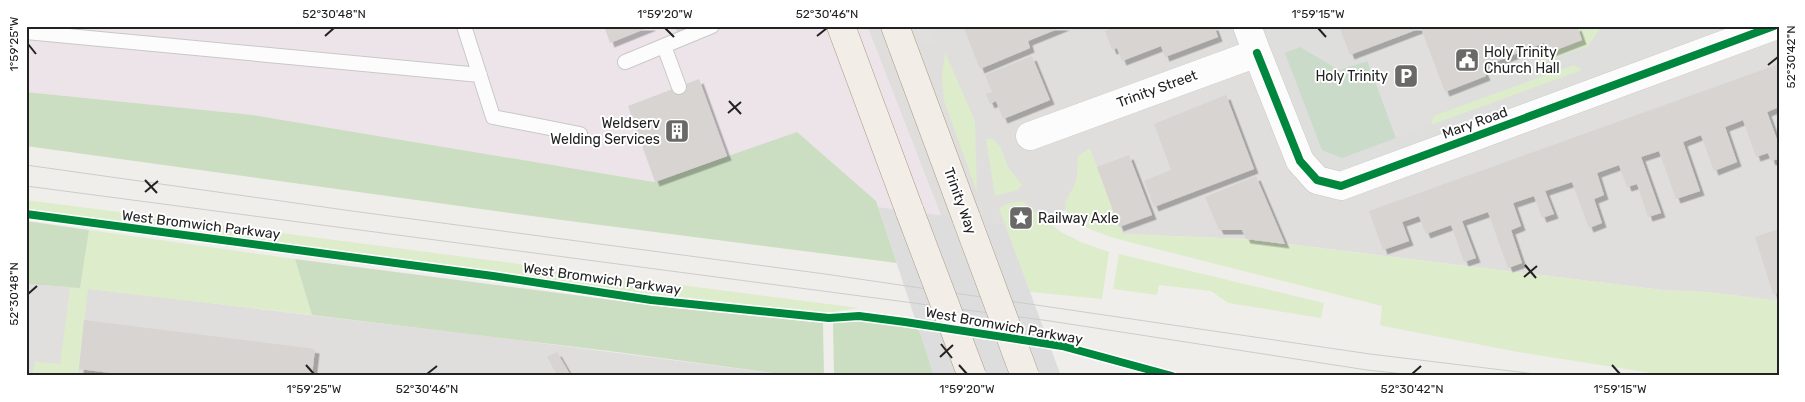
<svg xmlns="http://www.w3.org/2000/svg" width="1805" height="402" font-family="Rubik,sans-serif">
<defs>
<filter id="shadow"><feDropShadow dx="4.5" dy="4.5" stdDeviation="0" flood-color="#0004"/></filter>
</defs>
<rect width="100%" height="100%" fill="#f0eeeb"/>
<!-- residential -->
<path fill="#dfdedc" d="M867,26H1247L1734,41L1729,26H1779V301L1708,292L1663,290L1247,239L1122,234L1089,149L1066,210L1005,224L941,216Z
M26,284L74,287L495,337L795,376H26Z"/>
<!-- industrial -->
<path fill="#ede4e9" d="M26,26H867L941,216L878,207L876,201L727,156L655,182L253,115L26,92Z"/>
<!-- religious -->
<path fill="#dededc" d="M1247,26H1729L1734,41L1317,180Z"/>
<!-- grass -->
<path fill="#ddeccb" d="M1570,26H1599L1600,29L1588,46L1540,63L1538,57L1582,40L1577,27L1571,29Z
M945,53L975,121L977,192L944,101L942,75Z
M1574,65L1582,70L1431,125L1433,116Z
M986,139H993L1000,146L1008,167L1022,185L1018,190L995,196Z
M1090,148L1123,234L1246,239L1663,290L1708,292L1779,301V376H1670L1518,352L1383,326L1380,325L1382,306L1125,241C1110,236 1064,225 1065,204C1066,198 1073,190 1075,183C1078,175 1077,165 1078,156Z
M26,200L859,308L825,313L609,289L442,264L26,209Z
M1022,201L1061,232L1081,242L1109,252L1102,299L1030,292L999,208L1010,203Z
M89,230L295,259L312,315L88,289L78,376H32L35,361L60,364L70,287H80Z
M1119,254L1324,303L1321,318L1228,303L1211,291L1159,285L1157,295L1113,289Z"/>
<!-- forest -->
<path fill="#cbdec1" d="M26,92L253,115L654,182L797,132L876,201L897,263L554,219L26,146Z
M26,221L89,230L80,288L26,284Z
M295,259L674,308L823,323L824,376H795L609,351L312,315Z
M857,320L919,328L934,376H834L833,323Z"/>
<!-- cemetery -->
<path fill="#cadbca" d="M1300,47L1339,70L1368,61L1396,138L1342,158L1322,150L1285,53Z"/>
<!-- parking -->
<path fill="#e0dfde" d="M915,26H929L936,43L923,47Z
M1421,28L1451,109L1433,116L1431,125L1396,138L1363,49Z
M26,284L70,287L60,364L26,360Z"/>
<!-- pier -->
<path fill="#dedddd" d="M878,207L1005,224L1061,376H934Z"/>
<!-- building -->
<path fill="#d7d4d2" filter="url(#shadow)" d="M604,26H652L610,43Z
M675,26H692L677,32Z
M963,26H1065L1028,41L1030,48L980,69Z
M1119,26H1214L1218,37L1165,57L1161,46L1122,61L1117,48L1112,50L1105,31Z
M1339,26H1570L1571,29L1577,26L1582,40L1548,53L1544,43L1482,67L1486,76L1445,92L1421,28L1350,55Z
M1032,56L1050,100L1003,119L996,101L990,104L986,94L992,92L985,75Z
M1779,64V107L1767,112L1779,145V159L1771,161L1768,153L1756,157L1743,120L1725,127L1737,162L1714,171L1701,135L1683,142L1700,191L1676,199L1659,151L1641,157L1661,213L1648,217L1637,184L1627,187L1619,165L1597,173L1604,195L1594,199L1602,223L1589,228L1572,182L1545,191L1554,214L1542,218L1534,196L1513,203L1521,226L1511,230L1522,263L1508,268L1488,212L1462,221L1476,258L1464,262L1451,225L1426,234L1419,216L1402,222L1409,241L1383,250L1369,211Z
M699,79L727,156L655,182L628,106Z
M1226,95L1254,169L1154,207L1144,181L1171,170L1154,124Z
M1129,155L1152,215L1119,227L1097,167Z
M1256,176L1285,244L1246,239L1242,230H1219L1205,197Z
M1779,229V293L1773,294L1755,237Z
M84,320L315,349L312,376H135L79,369Z
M557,352L571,376H552L556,373L547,357Z"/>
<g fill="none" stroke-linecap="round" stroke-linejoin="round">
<defs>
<path id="lane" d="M464,26L493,117L580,134
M26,32L480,75
M664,46L679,87
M625,62L712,26"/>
<path id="street" d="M1257,53L1300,161L1317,180L1341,186L1774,26
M1030,136L1257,53L1247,26"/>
<path id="primary" d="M841,26L910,212
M895,26L967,220"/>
</defs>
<!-- lane casing -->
<use href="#lane" stroke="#c9c8c7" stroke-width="16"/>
<!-- street casing -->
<use href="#street" stroke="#c9c8c7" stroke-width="29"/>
<!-- primary casing -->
<use href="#primary" stroke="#a79c86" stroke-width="29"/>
<!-- lane -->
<use href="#lane" stroke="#fdfcfc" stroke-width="14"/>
<!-- street -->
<use href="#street" stroke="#fdfcfc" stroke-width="28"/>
<!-- primary -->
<use href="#primary" stroke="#f3ede7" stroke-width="28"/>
<!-- tram -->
<path stroke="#ccc" stroke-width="1" d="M26,165L352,211L825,274L1370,354L1552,376
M26,186L1050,321L1367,370L1423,376"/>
<defs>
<path id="primary-bridge" d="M910,212L972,376
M967,220L1025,376"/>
</defs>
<!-- primary-bridge casing -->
<use href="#primary-bridge" stroke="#a79c86" stroke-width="29" stroke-linecap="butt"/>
<!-- primary-bridge -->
<use href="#primary-bridge" stroke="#f3ede7" stroke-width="28"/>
<defs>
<path id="cycleway" d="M1257,53L1300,161L1317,180L1341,186L1774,26
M26,214L493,276L651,300L829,318L859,316L905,322L1062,346L1172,376"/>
</defs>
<!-- cycleway casing -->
<use href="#cycleway" stroke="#fff" stroke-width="11"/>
<!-- cycleway -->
<use href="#cycleway" stroke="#00873e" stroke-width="8"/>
</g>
<!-- ticks -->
<path fill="none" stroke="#222" stroke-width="2" d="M665,28L674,37M1318,28L1326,37M325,36L334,28M817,36L827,28M28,44L36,54M1768,65L1778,57M729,101L741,114M728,113L741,102M145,180L157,193M145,192L158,181M1525,265L1536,278M1524,277L1537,266M28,294L37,286M941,344L952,358M940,357L953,345M306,365L314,374M959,365L967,374M1612,365L1620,374M427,374L437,366M1412,374L1421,366"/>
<!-- icons -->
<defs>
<symbol id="civic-square" viewBox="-11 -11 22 22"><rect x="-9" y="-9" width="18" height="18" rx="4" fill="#6a6968" stroke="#fff"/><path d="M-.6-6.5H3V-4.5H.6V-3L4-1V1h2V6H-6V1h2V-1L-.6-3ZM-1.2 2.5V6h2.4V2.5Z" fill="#fff"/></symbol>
<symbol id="parking-square" viewBox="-11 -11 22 22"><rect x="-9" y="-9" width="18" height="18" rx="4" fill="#6a6968" stroke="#fff"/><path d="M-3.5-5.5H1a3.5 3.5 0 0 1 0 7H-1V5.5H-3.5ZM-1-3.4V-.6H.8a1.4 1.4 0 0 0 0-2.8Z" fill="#fff"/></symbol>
<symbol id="building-square" viewBox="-11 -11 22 22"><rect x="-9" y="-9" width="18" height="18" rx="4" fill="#6a6968" stroke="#fff"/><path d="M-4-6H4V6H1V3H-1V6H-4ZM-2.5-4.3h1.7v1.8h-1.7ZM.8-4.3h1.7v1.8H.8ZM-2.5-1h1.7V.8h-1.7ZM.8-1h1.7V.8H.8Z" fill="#fff"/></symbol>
<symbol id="sight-square" viewBox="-11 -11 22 22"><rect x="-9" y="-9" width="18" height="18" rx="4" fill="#6a6968" stroke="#fff"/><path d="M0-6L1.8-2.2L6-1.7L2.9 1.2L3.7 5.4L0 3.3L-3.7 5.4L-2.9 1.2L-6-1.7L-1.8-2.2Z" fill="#fff"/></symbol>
</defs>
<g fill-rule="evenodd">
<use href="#civic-square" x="1453" y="46" width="28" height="28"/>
<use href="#parking-square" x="1392" y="62" width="28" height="28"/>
<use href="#building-square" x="663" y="117" width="28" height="28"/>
<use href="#sight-square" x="1007" y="204" width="28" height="28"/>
</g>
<g text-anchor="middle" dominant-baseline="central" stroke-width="4" stroke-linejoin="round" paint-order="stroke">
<!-- poi labels -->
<g font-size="14" fill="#222" stroke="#fff" text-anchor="start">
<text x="1484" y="52">Holy Trinity<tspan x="1484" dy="16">Church Hall</tspan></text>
<text x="1388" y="76" text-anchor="end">Holy Trinity</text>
<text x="660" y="123" text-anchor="end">Weldserv<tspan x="660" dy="16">Welding Services</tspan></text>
<text x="1038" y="218">Railway Axle</text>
</g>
<!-- street labels -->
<g font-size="14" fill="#222" stroke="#fff">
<text transform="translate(1157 89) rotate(-20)">Trinity Street</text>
<text transform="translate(1475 123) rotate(-20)">Mary Road</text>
<text transform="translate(960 201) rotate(70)">Trinity Way</text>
<text transform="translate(201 225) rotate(7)">West Bromwich Parkway</text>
<text transform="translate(602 279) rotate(8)">West Bromwich Parkway</text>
<text transform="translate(1004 326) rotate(10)">West Bromwich Parkway</text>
</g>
</g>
<!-- border -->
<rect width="1805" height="402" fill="none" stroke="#ffffff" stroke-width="55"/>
<rect x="28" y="28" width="1750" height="346" fill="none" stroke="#222" stroke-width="2"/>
<g font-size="12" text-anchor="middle" fill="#222">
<text x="334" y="18">52°30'48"N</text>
<text x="665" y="18">1°59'20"W</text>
<text x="827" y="18">52°30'46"N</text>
<text x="1318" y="18">1°59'15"W</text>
<text transform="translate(14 44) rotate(-90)" y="4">1°59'25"W</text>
<text transform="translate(1791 57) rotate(-90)" y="4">52°30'42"N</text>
<text transform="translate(14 294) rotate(-90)" y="4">52°30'48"N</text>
<text x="314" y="393">1°59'25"W</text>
<text x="427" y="393">52°30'46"N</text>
<text x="967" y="393">1°59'20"W</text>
<text x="1412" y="393">52°30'42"N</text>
<text x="1620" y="393">1°59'15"W</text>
</g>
</svg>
